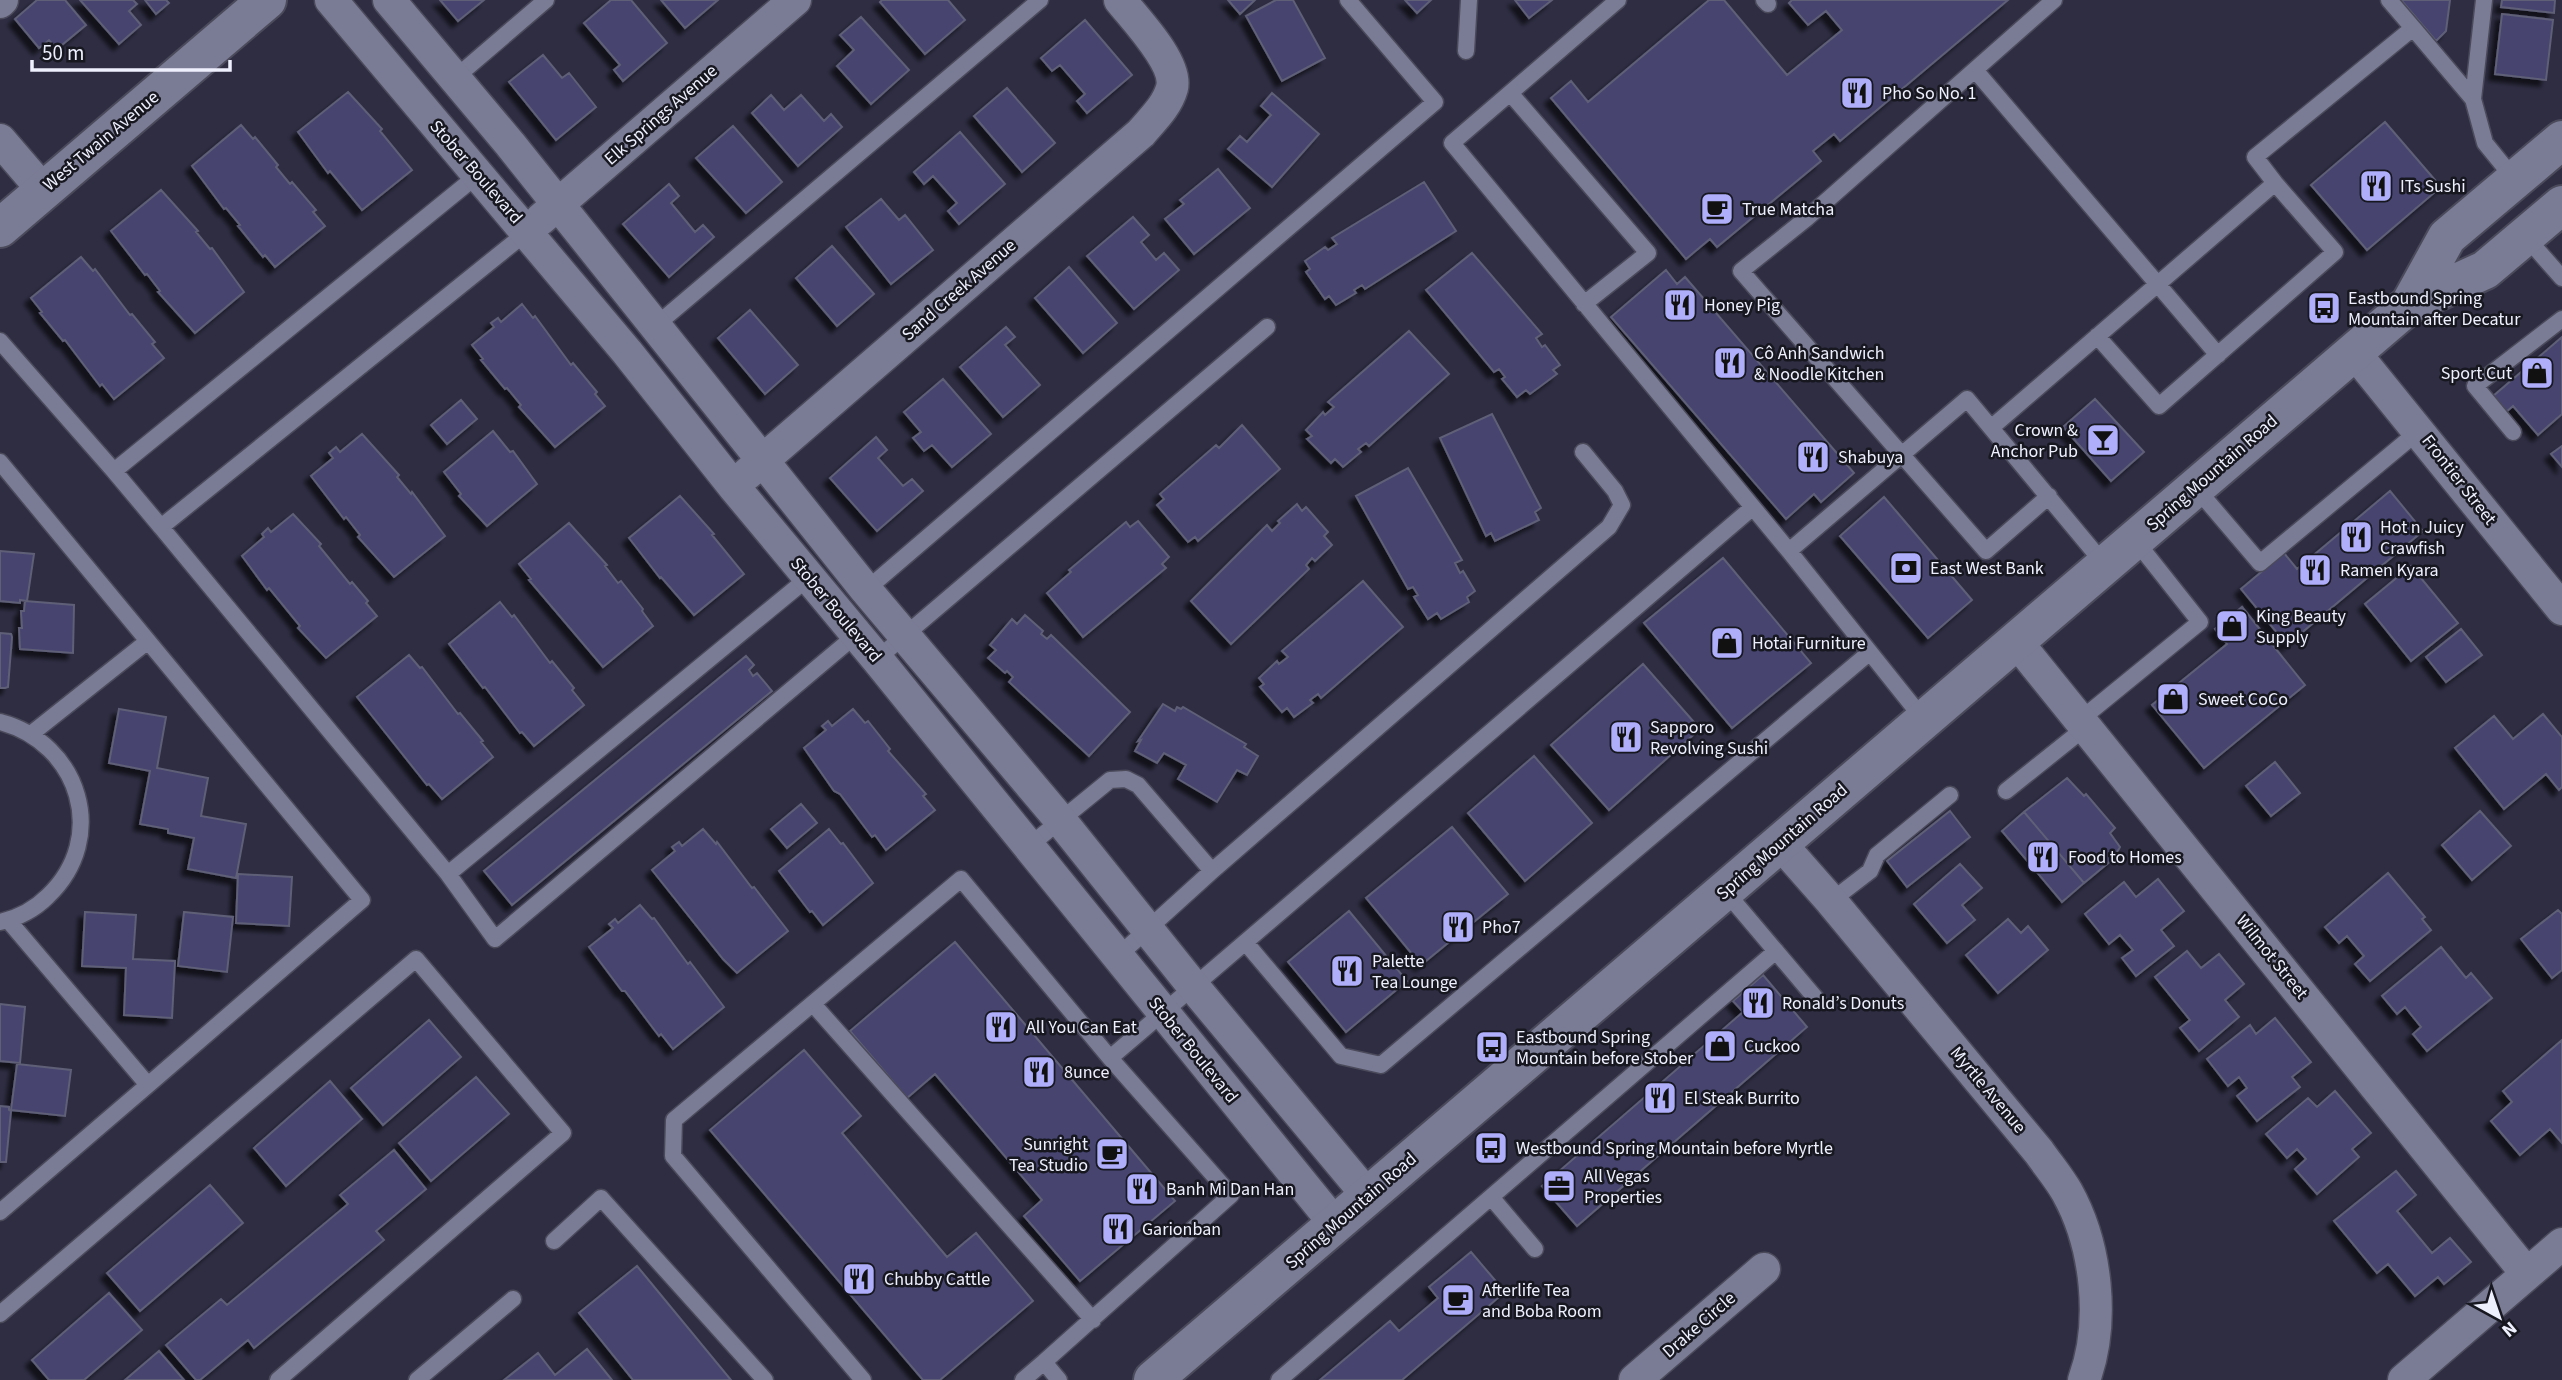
<svg xmlns="http://www.w3.org/2000/svg" width="2562" height="1380" font-family="'Source Sans 3',sans-serif">
<defs>
<filter id="shadow"><feDropShadow dx="-6" dy="6" stdDeviation="2" flood-color="#0009"/></filter>
</defs>
<rect width="100%" height="100%" fill="#2e2d42"/>
<!-- building -->
<path fill="#464470" stroke="#5f5f77" stroke-width="2" filter="url(#shadow)" d="M37,0H65L86,25L57,49L49,40L39,48L15,19Z
M80,0H133L137,4L129,11L141,25L119,44Z
M145,0H166L169,3L156,14Z
M440,0H484L458,21Z
M611,0H631L667,43L623,81L614,70L620,65L584,23Z
M661,0H718L685,28Z
M882,0H948L965,20L925,54L880,2Z
M1228,0H1255L1240,14Z
M1276,0H1293L1325,58L1282,81L1246,16Z
M1405,0H1431L1417,13Z
M1515,0H1552L1529,18Z
M1709,0H1724L1787,75L1842,30L1826,11L1808,25L1789,3L1792,0H2008L1840,141L1834,134L1813,151L1821,161L1717,247L1710,239L1686,259L1551,98L1571,81L1588,102Z
M2401,0H2450L2446,31L2436,41Z
M2502,0H2555L2554,13L2501,7Z
M2502,14L2553,20L2546,80L2495,74Z
M861,17L909,70L871,104L837,66L854,50L840,35Z
M1085,20L1132,75L1087,113L1077,101L1085,94L1060,65L1052,71L1041,58Z
M543,55L562,78L569,73L596,107L556,140L509,82Z
M1007,88L1055,143L1022,172L974,116Z
M348,92L382,129L380,131L412,170L362,210L330,171L328,173L298,132Z
M1272,93L1319,134L1272,187L1228,149L1240,136L1247,142L1271,115L1261,106Z
M771,95L784,110L801,95L824,121L831,114L842,127L798,166L752,113Z
M2385,122L2441,187L2367,250L2311,185Z
M241,125L253,139L255,137L278,165L276,167L290,184L292,182L316,210L313,212L325,226L275,267L265,255L263,257L238,226L240,225L226,208L224,209L192,166Z
M733,126L782,182L746,213L696,158Z
M960,132L1005,184L959,224L948,211L957,203L933,176L924,184L914,172Z
M1218,169L1250,208L1194,254L1165,219L1184,204L1180,200Z
M1424,182L1456,231L1365,289L1362,285L1354,290L1356,293L1336,305L1329,296L1325,299L1306,272L1310,269L1305,261L1325,247L1328,250L1337,244L1332,238Z
M669,184L679,196L671,203L695,232L703,225L714,237L669,277L623,224Z
M161,190L198,231L196,232L210,249L212,248L244,292L195,333L158,292L160,291L147,274L145,275L111,231Z
M881,199L899,220L905,215L933,250L891,284L846,227Z
M1133,217L1149,235L1141,242L1156,260L1164,253L1179,270L1134,309L1087,256Z
M832,246L874,294L837,326L796,278Z
M1472,253L1542,334L1536,338L1542,347L1545,345L1560,365L1553,370L1557,374L1530,394L1526,390L1517,397L1502,379L1505,377L1499,369L1494,372L1426,290Z
M81,257L93,271L95,269L130,315L132,314L155,342L152,344L164,358L114,399L102,384L100,386L65,340L63,341L40,313L42,312L31,298Z
M1069,267L1117,323L1083,353L1035,298Z
M1666,270L1677,284L1685,277L1854,473L1821,502L1814,494L1786,519L1611,317Z
M522,304L533,318L535,316L571,365L573,363L597,392L595,394L605,406L555,447L519,407L521,405L507,388L505,389L481,360L483,359L472,345L494,327L491,323L498,318L501,322Z
M750,310L798,365L765,394L718,338Z
M1006,327L1015,337L1005,345L1040,385L1003,417L960,367Z
M1409,331L1449,374L1369,446L1366,443L1358,449L1361,452L1343,467L1335,459L1331,463L1307,439L1312,436L1306,430L1323,412L1325,415L1334,407L1328,402Z
M2562,337V414L2538,435L2513,406L2505,413L2492,397Z
M943,379L991,434L952,467L932,445L924,451L913,438L921,432L904,412Z
M2095,399L2144,452L2111,481L2063,427Z
M461,400L477,419L447,444L431,425Z
M1492,414L1541,508L1535,512L1539,520L1495,541L1491,533L1486,536L1440,438Z
M1242,425L1280,469L1198,541L1195,537L1188,542L1157,505L1164,499L1160,494L1216,445L1219,448Z
M493,431L510,452L513,451L537,484L487,526L459,496L461,494L444,472Z
M362,434L399,475L397,477L411,494L412,492L445,536L394,577L358,537L360,535L346,517L344,519L311,476L333,458L329,453L336,447L340,452Z
M876,437L887,450L878,458L903,486L912,479L923,491L877,531L830,478Z
M2562,446V467L2551,454Z
M1408,468L1462,560L1455,563L1460,573L1463,571L1475,591L1467,597L1469,602L1441,619L1437,613L1428,619L1414,597L1418,595L1413,587L1408,589L1356,496Z
M2390,491L2423,531L2287,645L2241,589L2284,553L2297,569Z
M680,496L714,534L712,535L744,574L694,615L661,577L660,578L629,538Z
M1884,497L1972,600L1928,638L1840,536Z
M1297,504L1302,511L1306,507L1328,532L1324,536L1332,545L1315,561L1312,558L1306,565L1309,569L1231,644L1191,601L1267,525L1272,531L1280,523L1278,521Z
M293,514L321,544L319,546L350,584L352,582L368,601L366,603L377,616L326,658L298,628L300,626L269,588L267,590L242,556L264,537L262,534L268,528L271,532Z
M1138,521L1169,557L1162,564L1166,568L1083,637L1047,593L1071,572L1069,570L1126,522L1130,527Z
M569,523L607,565L605,566L618,583L621,581L643,609L642,611L653,626L603,667L529,580L531,579L519,564Z
M0,551L34,554L27,601L20,600V603L0,601Z
M1723,558L1811,663L1732,728L1644,623Z
M2411,566L2458,623L2411,661L2365,604Z
M1363,581L1403,627L1321,698L1318,694L1310,700L1313,703L1294,717L1287,708L1282,712L1260,687L1264,684L1259,678L1277,661L1279,664L1288,657L1282,651Z
M25,601L74,605L73,653L20,649L19,628H22L21,611H24Z
M500,602L512,617L514,615L550,663L552,661L574,688L572,690L584,705L534,746L522,732L520,733L485,687L483,688L449,644Z
M2242,607L2305,685L2204,768L2152,705L2227,644L2215,629Z
M1025,615L1043,631L1041,634L1047,639L1051,635L1130,712L1089,756L1009,682L1013,677L1007,671L1005,673L988,658L996,650L990,645L1012,619L1017,624Z
M2461,629L2482,655L2446,682L2426,657Z
M0,633L11,634L12,637L8,687L5,688H0Z
M409,655L420,668L422,667L458,714L460,713L483,741L481,742L493,757L442,799L429,784L427,785L357,697Z
M746,656L754,665L749,670L753,676L757,673L772,691L512,905L484,871Z
M1643,664L1700,729L1609,810L1551,745Z
M1163,704L1175,711L1177,707L1181,709L1183,707L1246,744L1244,747L1258,756L1247,775L1237,770L1217,802L1178,779L1186,765L1164,753L1157,763L1135,751L1141,740L1138,741Z
M119,709L166,717L157,768L208,778L201,816L246,824L236,878L188,869L194,838L168,833V829L140,824L150,771L109,763Z
M853,709L865,723L868,721L890,749L888,751L926,794L923,796L935,810L886,850L875,835L872,837L840,794L834,791L804,748L826,730L822,726L828,721L832,726Z
M2543,714L2562,737V787L2559,790L2546,774L2504,809L2455,748L2494,716L2513,739Z
M1534,756L1592,823L1525,881L1468,813Z
M2275,762L2300,793L2271,816L2246,786Z
M2067,778L2084,796L2086,794L2115,828L2110,833L2120,847L2113,859L2084,883L2024,812Z
M801,804L817,823L787,848L771,829Z
M1950,811L1970,837L1907,887L1887,861Z
M2480,811L2511,846L2472,880L2442,845Z
M2024,812L2084,883L2062,902L2002,831Z
M1452,827L1508,894L1421,965L1366,898Z
M703,829L716,844L717,842L752,888L754,887L788,931L737,973L723,959L652,870L675,851L672,847L679,842L682,846Z
M829,829L841,844L843,843L873,883L823,925L812,911L810,912L779,871Z
M1960,864L1982,888L1962,905L1975,920L1947,943L1914,904Z
M2388,873L2425,917L2422,919L2431,930L2370,981L2355,964L2364,956L2347,936L2339,943L2325,927Z
M238,874L292,877L289,926L236,923Z
M2158,879L2184,911L2161,930L2174,946L2136,976L2122,958L2133,950L2120,935L2109,944L2085,914L2124,882L2136,897Z
M640,905L652,919L654,918L688,964L690,962L724,1007L673,1049L661,1034L659,1036L625,991H622L589,947L613,928L609,924L615,919L618,923Z
M2558,910L2562,914V970L2552,978L2521,939Z
M1349,911L1407,981L1346,1032L1288,962Z
M85,912L136,915L133,959L175,961L172,1018L124,1015L126,968L82,966Z
M184,912L233,917L227,972L178,966Z
M2008,919L2021,933L2028,926L2048,950L1998,993L1966,955Z
M955,942L1175,1201L1080,1281L1024,1216L1042,1200L935,1074L907,1098L850,1031Z
M2441,947L2466,978L2471,973L2492,998L2427,1051L2413,1034L2421,1027L2405,1007L2397,1014L2382,996Z
M2187,951L2201,968L2219,954L2244,984L2225,1000L2239,1017L2199,1051L2180,1028L2190,1020L2155,977Z
M1763,975L1807,1027L1577,1226L1542,1186L1743,1012L1733,1001Z
M0,1004L25,1007L20,1063L0,1061Z
M2275,1018L2311,1062L2292,1077L2300,1087L2257,1121L2237,1096L2247,1088L2239,1077L2228,1086L2207,1059L2250,1025L2256,1034Z
M429,1020L461,1057L383,1125L351,1088Z
M2562,1040V1143L2550,1129L2520,1155L2491,1121L2512,1102L2503,1091Z
M804,1050L861,1116L842,1133L947,1257L976,1233L1033,1301L940,1380H923L710,1130Z
M17,1064L71,1070L65,1116L11,1110Z
M476,1077L509,1114L431,1181L399,1143Z
M330,1081L362,1119L286,1186L254,1148Z
M2335,1091L2371,1133L2352,1149L2359,1157L2317,1194L2295,1169L2306,1159L2297,1149L2287,1158L2266,1134L2308,1098L2317,1107Z
M0,1106L9,1107V1110L11,1111L6,1162H0Z
M394,1150L426,1189L376,1231L384,1240L254,1348L248,1340L200,1380H196L166,1345L221,1299L227,1305L348,1204L340,1195Z
M2396,1171L2416,1195L2397,1211L2432,1253L2450,1238L2471,1262L2444,1284L2438,1277L2415,1296L2388,1264L2377,1273L2334,1221Z
M210,1185L243,1223L140,1311L107,1273Z
M1471,1252L1505,1292L1402,1380H1320L1390,1321L1399,1331L1438,1298L1429,1287Z
M637,1266L731,1380H633L579,1313Z
M109,1293L142,1330L84,1380H49L32,1360Z
M587,1349L612,1380H504L538,1353L555,1375Z
M159,1351L184,1380H125Z"/>
<g fill="none" stroke-linecap="round" stroke-linejoin="round">
<defs>
<path id="lane" d="M1618,0L1452,143L1789,551L1924,720
M1764,0L1768,4
M2413,28L2473,99L2485,143L2515,180
M1466,51L1469,0
M1975,70L2218,355
M455,78L546,0
M1511,94L1648,253L1584,304
M2473,99L2484,0
M2525,236L2562,278
M654,327L1040,0
M2097,336L2159,406L2335,252L2275,183
M0,341L114,471
M1992,427L2275,183L2255,157L2413,28L2389,0
M2513,432L2475,386L2562,319
M0,462L362,900L148,1085
M2196,488L2260,563L2420,430
M2049,496L1986,551L1741,271L1807,218L2054,0
M161,527L114,471L479,174
M1789,551L1967,399L2105,565
M808,578L448,874L495,939L856,635
M866,590L1435,102L1348,0
M877,659L1267,327
M2080,720L2200,622L2135,540
M0,722C80,743 109,838 48,896C35,909 18,918 0,922
M31,734L148,641
M2006,791L2086,727
M1029,846L1110,780L1126,779L1138,785L1212,871
M448,874L161,527L527,232
M1725,891L1818,1001
M1831,901L1870,871L1877,855L1950,795
M1246,943L1341,1056L1381,1065L1869,653
M1117,957L1212,871L1609,527L1622,505L1615,491L1583,452
M813,1004L1093,1320
M1110,1058L1752,508
M1491,1197L1535,1249
M0,1212L148,1085L8,920
M554,1241L601,1198L765,1380
M0,1314L416,959L563,1133L278,1380
M417,1380L513,1299
M863,1380L673,1156L674,1120L961,879L1110,1058L1231,1195L1044,1362
M1023,1380L1044,1362L1059,1380
M1279,1380L1776,951"/>
<path id="street" d="M331,0L627,352L734,487L877,659L1335,1224
M389,0L510,144L866,590L1061,821L1193,986L1368,1196
M0,2L2,0
M0,140L43,190
M541,219L795,0
M2354,352L2562,609
M747,474L1141,133C1153,119 1167,106 1172,88C1178,63 1135,19 1120,0
M2016,641L2527,1274
M1780,843L1831,901L2039,1152C2048,1165 2059,1178 2067,1192C2097,1246 2105,1323 2084,1380
M1635,1380L1764,1269
M2404,1380L2562,1244"/>
<path id="secondary" d="M0,228L267,0
M2410,304L2447,237L2562,140
M1153,1380L2410,304L2485,270L2562,205"/>
</defs>
<!-- lane casing -->
<use href="#lane" stroke="#4a4a5b" stroke-width="19"/>
<!-- street casing -->
<use href="#street" stroke="#4a4a5b" stroke-width="35"/>
<!-- secondary casing -->
<use href="#secondary" stroke="#4a4a5b" stroke-width="42"/>
<!-- lane -->
<use href="#lane" stroke="#7a7b94" stroke-width="16"/>
<!-- street -->
<use href="#street" stroke="#7a7b94" stroke-width="32"/>
<!-- secondary -->
<use href="#secondary" stroke="#7a7b94" stroke-width="38"/>
</g>
<!-- icons -->
<defs>
<symbol id="restaurant-square" viewBox="-11 -11 22 22"><rect x="-9" y="-9" width="18" height="18" rx="4" fill="#afaefa" stroke="#171720"/><path d="M-5-6h1v4h1v-4h1v4h1v-4h1v5L-1.5 .5V6h-2V.5L-5-1ZM5-6V6H3V1.5H1.5Q1.5-4 5-6Z" fill="#111"/></symbol>
<symbol id="cafe-square" viewBox="-11 -11 22 22"><rect x="-9" y="-9" width="18" height="18" rx="4" fill="#afaefa" stroke="#171720"/><path d="M-5.5-4.5H6V0H3Q3 3.5 0 3.5H-2.5Q-5.5 3.5-5.5 0ZM3-3.2v2h1.7v-2ZM-6 4.5H4V6H-6Z" fill="#111"/></symbol>
<symbol id="bus-square" viewBox="-11 -11 22 22"><rect x="-9" y="-9" width="18" height="18" rx="4" fill="#afaefa" stroke="#171720"/><path d="M-5-6H5V4H4V6H2V4H-2V6H-4V4H-5ZM-3.5-4V0h7V-4ZM-3.5 1.2v1.5H-2V1.2ZM2 1.2v1.5H3.5V1.2Z" fill="#111"/></symbol>
<symbol id="shop-square" viewBox="-11 -11 22 22"><rect x="-9" y="-9" width="18" height="18" rx="4" fill="#afaefa" stroke="#171720"/><path d="M-5-2.5h2.3a2.7 3.5 0 0 1 5.4 0H5L5.5 6h-11ZM-1.5-2.5h3a1.5 2.3 0 0 0-3 0Z" fill="#111"/></symbol>
<symbol id="bar-square" viewBox="-11 -11 22 22"><rect x="-9" y="-9" width="18" height="18" rx="4" fill="#afaefa" stroke="#171720"/><path d="M-6-5H6L.8 .8V4.5H3.5V6h-7V4.5H-.8V.8Z" fill="#111"/></symbol>
<symbol id="bank-square" viewBox="-11 -11 22 22"><rect x="-9" y="-9" width="18" height="18" rx="4" fill="#afaefa" stroke="#171720"/><path d="M-6-4H6V4H-6ZM0-2.3a2.3 2.3 0 1 0 0 4.6a2.3 2.3 0 1 0 0-4.6Z" fill="#111"/></symbol>
<symbol id="office-square" viewBox="-11 -11 22 22"><rect x="-9" y="-9" width="18" height="18" rx="4" fill="#afaefa" stroke="#171720"/><path d="M-6-3h4V-5.5h4V-3h4V5H-6ZM-1-4.5V-3h2v-1.5ZM-6 0V1H6V0Z" fill="#111"/></symbol>
</defs>
<g fill-rule="evenodd">
<use href="#restaurant-square" x="1838" y="74" width="38" height="38"/>
<use href="#restaurant-square" x="2357" y="167" width="38" height="38"/>
<use href="#cafe-square" x="1698" y="190" width="38" height="38"/>
<use href="#restaurant-square" x="1661" y="286" width="38" height="38"/>
<use href="#bus-square" x="2305" y="289" width="38" height="38"/>
<use href="#restaurant-square" x="1711" y="344" width="38" height="38"/>
<use href="#shop-square" x="2518" y="354" width="38" height="38"/>
<use href="#bar-square" x="2084" y="421" width="38" height="38"/>
<use href="#restaurant-square" x="1794" y="438" width="38" height="38"/>
<use href="#restaurant-square" x="2337" y="518" width="38" height="38"/>
<use href="#bank-square" x="1887" y="549" width="38" height="38"/>
<use href="#restaurant-square" x="2296" y="551" width="38" height="38"/>
<use href="#shop-square" x="2213" y="607" width="38" height="38"/>
<use href="#shop-square" x="1708" y="624" width="38" height="38"/>
<use href="#shop-square" x="2154" y="680" width="38" height="38"/>
<use href="#restaurant-square" x="1607" y="718" width="38" height="38"/>
<use href="#restaurant-square" x="2024" y="838" width="38" height="38"/>
<use href="#restaurant-square" x="1439" y="908" width="38" height="38"/>
<use href="#restaurant-square" x="1328" y="952" width="38" height="38"/>
<use href="#restaurant-square" x="1739" y="984" width="38" height="38"/>
<use href="#restaurant-square" x="982" y="1008" width="38" height="38"/>
<use href="#shop-square" x="1701" y="1027" width="38" height="38"/>
<use href="#bus-square" x="1473" y="1028" width="38" height="38"/>
<use href="#restaurant-square" x="1020" y="1053" width="38" height="38"/>
<use href="#restaurant-square" x="1641" y="1079" width="38" height="38"/>
<use href="#bus-square" x="1472" y="1129" width="38" height="38"/>
<use href="#cafe-square" x="1093" y="1135" width="38" height="38"/>
<use href="#office-square" x="1540" y="1167" width="38" height="38"/>
<use href="#restaurant-square" x="1123" y="1170" width="38" height="38"/>
<use href="#restaurant-square" x="1099" y="1210" width="38" height="38"/>
<use href="#restaurant-square" x="840" y="1260" width="38" height="38"/>
<use href="#cafe-square" x="1439" y="1281" width="38" height="38"/>
</g>
<g text-anchor="middle" dominant-baseline="central" stroke-width="5" stroke-linejoin="round" paint-order="stroke">
<!-- poi labels -->
<g font-size="18" fill="#eff0fe" stroke="#171720" text-anchor="start">
<text x="1882" y="93">Pho So No. 1</text>
<text x="2400" y="186">ITs Sushi</text>
<text x="1742" y="209">True Matcha</text>
<text x="2348" y="298">Eastbound Spring<tspan x="2348" dy="21">Mountain after Decatur</tspan></text>
<text x="1704" y="305">Honey Pig</text>
<text x="1754" y="353">Cô Anh Sandwich<tspan x="1754" dy="21">&amp; Noodle Kitchen</tspan></text>
<text x="2512" y="373" text-anchor="end">Sport Cut</text>
<text x="2078" y="430" text-anchor="end">Crown &amp;<tspan x="2078" dy="21">Anchor Pub</tspan></text>
<text x="1838" y="457">Shabuya</text>
<text x="2380" y="527">Hot n Juicy<tspan x="2380" dy="21">Crawfish</tspan></text>
<text x="1930" y="568">East West Bank</text>
<text x="2340" y="570">Ramen Kyara</text>
<text x="2256" y="616">King Beauty<tspan x="2256" dy="21">Supply</tspan></text>
<text x="1752" y="643">Hotai Furniture</text>
<text x="2198" y="699">Sweet CoCo</text>
<text x="1650" y="727">Sapporo<tspan x="1650" dy="21">Revolving Sushi</tspan></text>
<text x="2068" y="857">Food to Homes</text>
<text x="1482" y="927">Pho7</text>
<text x="1372" y="961">Palette<tspan x="1372" dy="21">Tea Lounge</tspan></text>
<text x="1782" y="1003">Ronald’s Donuts</text>
<text x="1026" y="1027">All You Can Eat</text>
<text x="1516" y="1037">Eastbound Spring<tspan x="1516" dy="21">Mountain before Stober</tspan></text>
<text x="1744" y="1046">Cuckoo</text>
<text x="1064" y="1072">8unce</text>
<text x="1684" y="1098">El Steak Burrito</text>
<text x="1088" y="1144" text-anchor="end">Sunright<tspan x="1088" dy="21">Tea Studio</tspan></text>
<text x="1516" y="1148">Westbound Spring Mountain before Myrtle</text>
<text x="1584" y="1176">All Vegas<tspan x="1584" dy="21">Properties</tspan></text>
<text x="1166" y="1189">Banh Mi Dan Han</text>
<text x="1142" y="1229">Garionban</text>
<text x="884" y="1279">Chubby Cattle</text>
<text x="1482" y="1290">Afterlife Tea<tspan x="1482" dy="21">and Boba Room</tspan></text>
</g>
<!-- street labels -->
<g font-size="18" fill="#eff0fe" stroke="#171720">
<text transform="translate(661 115) rotate(-41)">Elk Springs Avenue</text>
<text transform="translate(101 141) rotate(-40)">West Twain Avenue</text>
<text transform="translate(476 172) rotate(49)">Stober Boulevard</text>
<text transform="translate(959 290) rotate(-41)">Sand Creek Avenue</text>
<text transform="translate(2212 473) rotate(-41)">Spring Mountain Road</text>
<text transform="translate(2459 480) rotate(52)">Frontier Street</text>
<text transform="translate(836 610) rotate(50)">Stober Boulevard</text>
<text transform="translate(1782 842) rotate(-41)">Spring Mountain Road</text>
<text transform="translate(2272 957) rotate(51)">Wilmot Street</text>
<text transform="translate(1193 1050) rotate(51)">Stober Boulevard</text>
<text transform="translate(1988 1090) rotate(50)">Myrtle Avenue</text>
<text transform="translate(1351 1211) rotate(-41)">Spring Mountain Road</text>
<text transform="translate(1699 1325) rotate(-41)">Drake Circle</text>
</g>
</g>
<!-- north arrow -->
<g transform="translate(2499 1317) rotate(140)" stroke="#171720" stroke-width="5" paint-order="stroke">
<path d="M0-5L12 26L0 18L-12 26Z" fill="#eff0fe"/>
<text y="-10" font-size="19" font-weight="bold" text-anchor="middle" fill="#eff0fe">N</text>
</g>
<!-- scale -->
<path d="M32 60v10h198v-10" fill="none" stroke="#eff0fe" stroke-width="3.5"/>
<text x="42" y="60" font-size="21" fill="#eff0fe" stroke="#171720" stroke-width="5" paint-order="stroke">50 m</text>
</svg>
